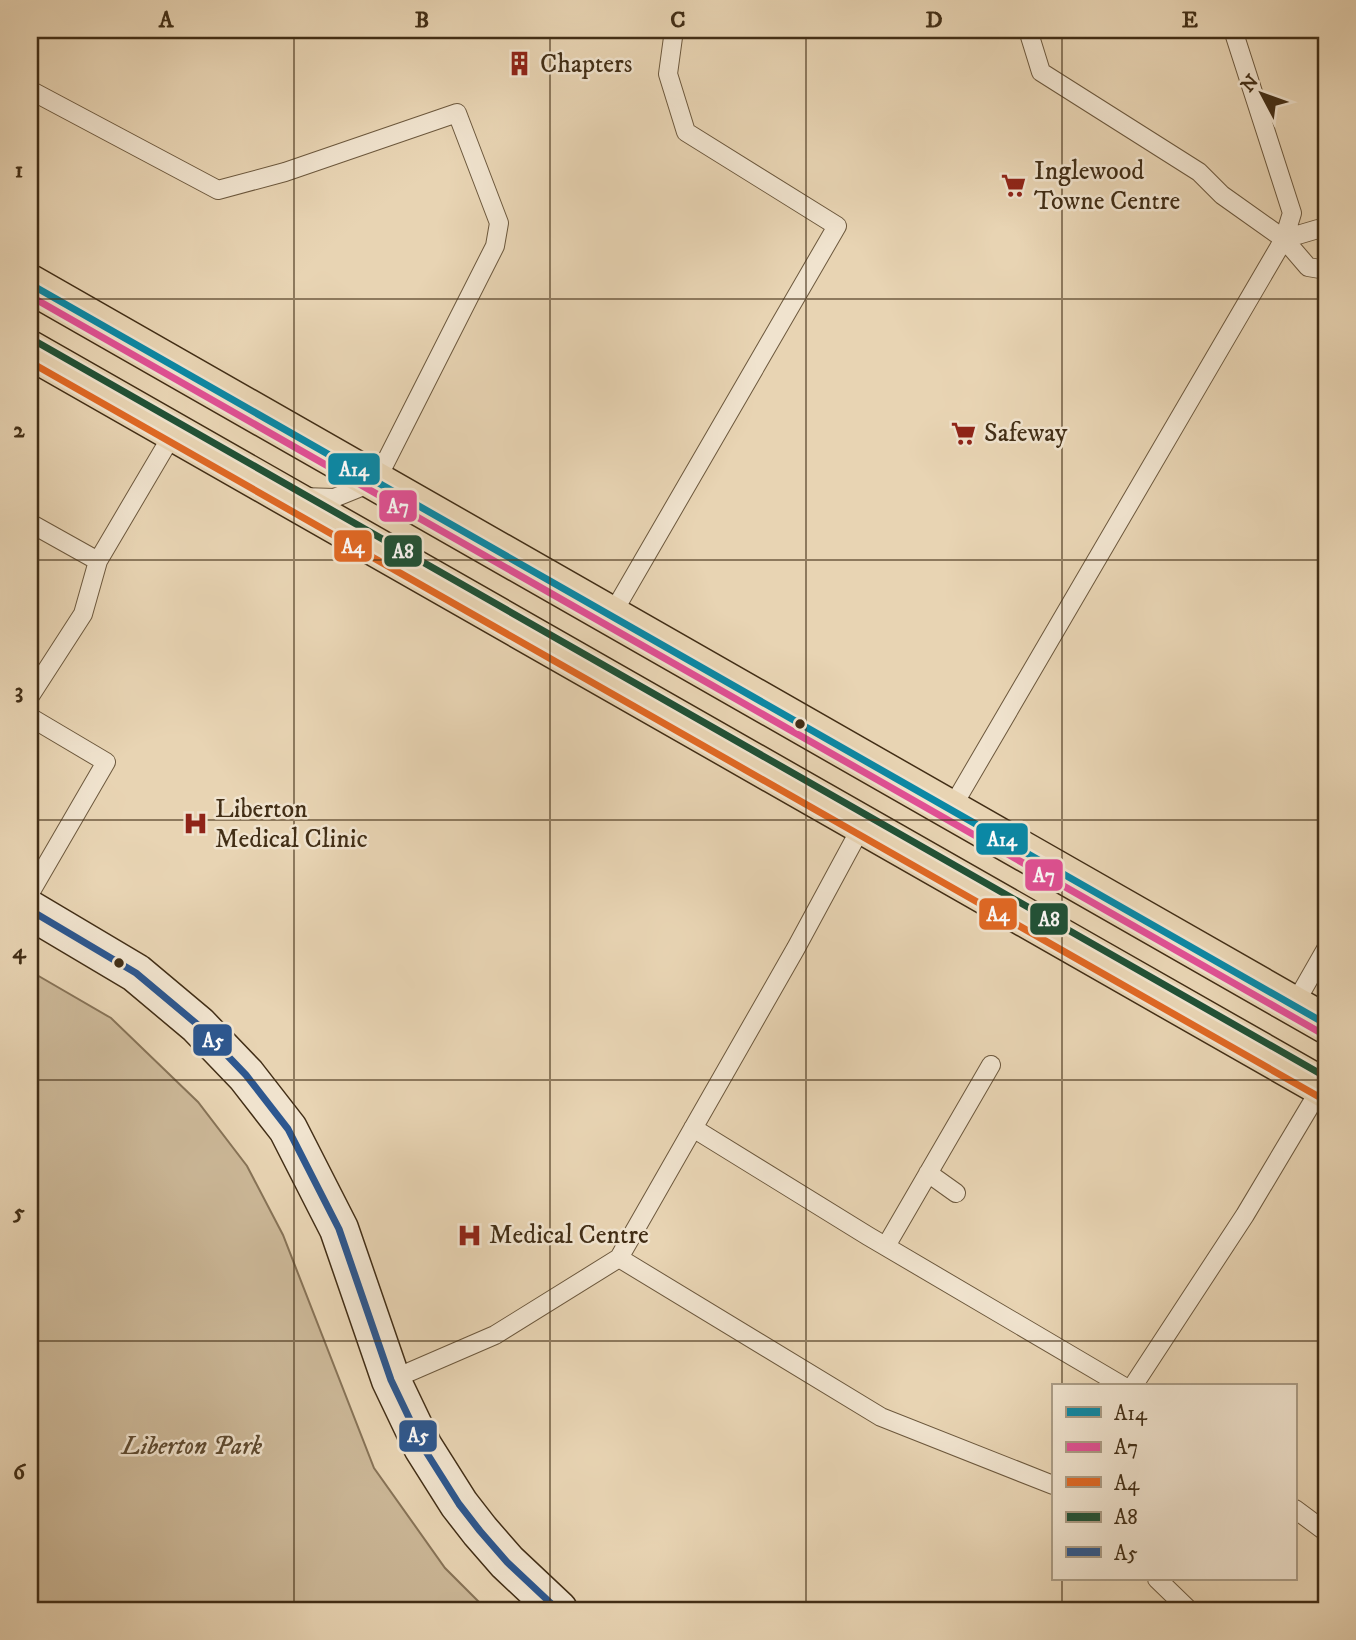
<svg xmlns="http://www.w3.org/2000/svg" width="1356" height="1640" font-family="'IM FELL DW Pica',serif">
<rect width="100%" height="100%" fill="#e8d4b3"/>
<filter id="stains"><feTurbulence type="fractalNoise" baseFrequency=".00286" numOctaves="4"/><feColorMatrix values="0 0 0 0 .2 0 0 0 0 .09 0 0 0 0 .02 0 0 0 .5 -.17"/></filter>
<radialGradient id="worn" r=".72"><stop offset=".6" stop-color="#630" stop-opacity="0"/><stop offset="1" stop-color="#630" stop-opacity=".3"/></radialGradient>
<!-- green -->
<path fill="#ccb898" stroke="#877357" stroke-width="2" d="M30,971L111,1018L198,1102L247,1166L283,1235L374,1468L445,1568L487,1610H30Z"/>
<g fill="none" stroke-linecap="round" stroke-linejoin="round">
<defs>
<path id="lane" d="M1028,30L1041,72L1199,172L1222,195L1284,239L1308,267L1326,270
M30,90L218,190L285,172L457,113L499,223L495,246L376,481L334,498L303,497
M1284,239L1318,229L1326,231
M30,523L98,561
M611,616L837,226L686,132L668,74L674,30
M30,696L83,614L98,561L174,432
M30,717L106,762L30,893
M951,809L1284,239L1292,213L1233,30
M1294,1005L1326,949
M693,1128L868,1236L1123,1386
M928,1173L956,1193
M886,1246L991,1065
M619,1258L796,948L863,824
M391,1380L495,1335L619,1258L881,1417L1053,1485
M1133,1386L1245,1215L1322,1086
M1295,1509L1326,1532
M1157,1579L1189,1610"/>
<path id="secondary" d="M30,910L136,973L198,1025L246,1075L288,1129L339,1229L391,1380L423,1447L459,1504L480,1531L507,1562L558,1610"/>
<path id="primary" d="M30,284L1326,1024
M30,350L1326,1089"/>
</defs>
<!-- lane casing -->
<use href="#lane" stroke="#6c583d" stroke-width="20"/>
<!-- secondary casing -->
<use href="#secondary" stroke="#422e16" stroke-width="41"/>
<!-- primary casing -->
<use href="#primary" stroke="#422e16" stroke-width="41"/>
<!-- lane -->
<use href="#lane" stroke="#f0e3ce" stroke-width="18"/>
<!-- secondary -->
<use href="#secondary" stroke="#f0e3ce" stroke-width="38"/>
<!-- primary -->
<use href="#primary" stroke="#e8d4b3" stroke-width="38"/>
<defs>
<path id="bus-1" d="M30,284L1326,1024"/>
<path id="bus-2" d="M30,296L1321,1033"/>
<path id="bus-3" d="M30,362L1321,1098"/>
<path id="bus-4" d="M35,341L1326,1077"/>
<path id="bus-5" d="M30,910L136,973L198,1025L246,1075L288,1129L339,1229L391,1380L423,1447L459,1504L480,1531L507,1562L558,1610"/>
</defs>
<!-- bus-1 casing -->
<use href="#bus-1" stroke="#f0e3ce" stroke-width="12"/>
<!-- bus-2 casing -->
<use href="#bus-2" stroke="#f0e3ce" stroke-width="12"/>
<!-- bus-3 casing -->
<use href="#bus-3" stroke="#f0e3ce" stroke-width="12"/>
<!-- bus-4 casing -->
<use href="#bus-4" stroke="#f0e3ce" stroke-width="12"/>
<!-- bus-5 casing -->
<use href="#bus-5" stroke="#f0e3ce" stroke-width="12"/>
<!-- bus-1 -->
<use href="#bus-1" stroke="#0b88a5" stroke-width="7"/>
<!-- bus-2 -->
<use href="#bus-2" stroke="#e15095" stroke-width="7"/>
<!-- bus-3 -->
<use href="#bus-3" stroke="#e06824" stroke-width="7"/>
<!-- bus-4 -->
<use href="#bus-4" stroke="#1f5136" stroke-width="7"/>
<!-- bus-5 -->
<use href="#bus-5" stroke="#2d578f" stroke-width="7"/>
</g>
<!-- grid -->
<path fill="none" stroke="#422e16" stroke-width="2" stroke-opacity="0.55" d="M294,30V1610M550,30V1610M806,30V1610M1062,30V1386M30,299H1326M30,560H1326M30,820H1326M30,1080H1326M30,1341H1326M1062,1579V1610"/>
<!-- icons -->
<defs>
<symbol id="building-bare" viewBox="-9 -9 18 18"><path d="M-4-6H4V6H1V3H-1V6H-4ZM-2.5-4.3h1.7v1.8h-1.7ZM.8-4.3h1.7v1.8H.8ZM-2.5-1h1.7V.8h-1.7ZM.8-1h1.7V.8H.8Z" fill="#8f2418" stroke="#f0e3ce" stroke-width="2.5" paint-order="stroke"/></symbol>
<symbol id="supermarket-bare" viewBox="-9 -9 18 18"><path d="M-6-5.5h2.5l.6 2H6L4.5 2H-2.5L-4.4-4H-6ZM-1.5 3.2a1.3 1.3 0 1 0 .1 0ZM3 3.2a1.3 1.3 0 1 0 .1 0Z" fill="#8f2418" stroke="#f0e3ce" stroke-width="2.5" paint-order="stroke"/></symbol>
<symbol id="hospital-bare" viewBox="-9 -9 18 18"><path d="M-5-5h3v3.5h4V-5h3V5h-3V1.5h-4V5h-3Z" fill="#8f2418" stroke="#f0e3ce" stroke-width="2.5" paint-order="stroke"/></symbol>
</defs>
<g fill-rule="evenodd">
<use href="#building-bare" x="502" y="46" width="35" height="35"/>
<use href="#supermarket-bare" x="996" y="168" width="35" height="35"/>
<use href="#supermarket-bare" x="946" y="416" width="35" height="35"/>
<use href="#hospital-bare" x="178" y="806" width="35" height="35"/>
<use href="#hospital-bare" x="452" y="1218" width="35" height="35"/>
</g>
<!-- markers -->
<g fill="#422e16" stroke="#f0e3ce" stroke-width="2.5">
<circle cx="800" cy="724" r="6"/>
<circle cx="119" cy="963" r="6"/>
</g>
<g text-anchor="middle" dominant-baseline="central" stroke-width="5" stroke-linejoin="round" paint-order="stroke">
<!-- poi labels -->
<g font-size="26" fill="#422e16" stroke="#f0e3ce" text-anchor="start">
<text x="540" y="64">Chapters</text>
<text x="1034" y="171">Inglewood<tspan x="1034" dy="30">Towne Centre</tspan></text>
<text x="984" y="433">Safeway</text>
<text x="215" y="809">Liberton<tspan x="215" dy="30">Medical Clinic</tspan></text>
<text x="489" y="1235">Medical Centre</text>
</g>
<!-- park labels -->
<g font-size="26" font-style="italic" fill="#5e4a30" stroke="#f0e3ce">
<text x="192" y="1446">Liberton Park</text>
</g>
</g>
<g stroke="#f0e3ce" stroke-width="2.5">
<rect x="327" y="452" width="54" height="34" rx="7" fill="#0b88a5"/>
<rect x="378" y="489" width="40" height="34" rx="7" fill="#e15095"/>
<rect x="333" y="529" width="40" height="34" rx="7" fill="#e06824"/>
<rect x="383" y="534" width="40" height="34" rx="7" fill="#1f5136"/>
<rect x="975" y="822" width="54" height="34" rx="7" fill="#0b88a5"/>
<rect x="1024" y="858" width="40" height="34" rx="7" fill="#e15095"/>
<rect x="978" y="897" width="40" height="34" rx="7" fill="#e06824"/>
<rect x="1029" y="902" width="40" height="34" rx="7" fill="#1f5136"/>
<rect x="192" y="1023" width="41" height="34" rx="7" fill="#2d578f"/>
<rect x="398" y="1419" width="40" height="34" rx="7" fill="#2d578f"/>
</g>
<g font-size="19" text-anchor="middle" font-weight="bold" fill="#fff">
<text x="354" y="476">A14</text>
<text x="398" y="513">A7</text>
<text x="353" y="553">A4</text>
<text x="403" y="558">A8</text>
<text x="1002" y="846">A14</text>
<text x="1044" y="882">A7</text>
<text x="998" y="921">A4</text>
<text x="1049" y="926">A8</text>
<text x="213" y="1047">A5</text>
<text x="418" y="1442">A5</text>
</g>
<!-- margin -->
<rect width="1356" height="1640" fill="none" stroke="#e8d4b3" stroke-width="77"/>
<!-- legend -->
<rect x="1052" y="1384" width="245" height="196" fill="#f0e3ce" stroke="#aa9b84" stroke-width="2"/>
<rect x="1066" y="1407" width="35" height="10" fill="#0b88a5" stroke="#aa9b84" stroke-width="2"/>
<text x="1114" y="1420" font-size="21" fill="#422e16">A14</text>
<rect x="1066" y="1442" width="35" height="10" fill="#e15095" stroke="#aa9b84" stroke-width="2"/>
<text x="1114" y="1454" font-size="21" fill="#422e16">A7</text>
<rect x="1066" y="1477" width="35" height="10" fill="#e06824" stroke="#aa9b84" stroke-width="2"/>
<text x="1114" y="1490" font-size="21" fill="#422e16">A4</text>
<rect x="1066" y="1512" width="35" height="10" fill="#1f5136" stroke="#aa9b84" stroke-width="2"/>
<text x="1114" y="1524" font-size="21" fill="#422e16">A8</text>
<rect x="1066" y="1547" width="35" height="10" fill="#2d578f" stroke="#aa9b84" stroke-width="2"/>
<text x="1114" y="1560" font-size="21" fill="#422e16">A5</text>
<!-- north arrow -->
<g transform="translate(1262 94) rotate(311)" stroke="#f0e3ce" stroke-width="5" paint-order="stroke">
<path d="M0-5L12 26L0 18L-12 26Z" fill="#422e16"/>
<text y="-10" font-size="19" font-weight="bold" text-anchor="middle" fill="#422e16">N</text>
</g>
<rect x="38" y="38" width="1280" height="1564" fill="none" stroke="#422e16" stroke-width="2.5"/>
<g font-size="23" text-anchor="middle" font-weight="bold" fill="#422e16">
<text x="166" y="27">A</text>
<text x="422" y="27">B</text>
<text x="678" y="27">C</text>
<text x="934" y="27">D</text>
<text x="1190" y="27">E</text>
<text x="19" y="177">1</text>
<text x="19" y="437">2</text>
<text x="19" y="698">3</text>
<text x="19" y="958">4</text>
<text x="19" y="1219">5</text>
<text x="19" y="1479">6</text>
</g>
<rect width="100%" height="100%" filter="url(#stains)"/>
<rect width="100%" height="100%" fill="url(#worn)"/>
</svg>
